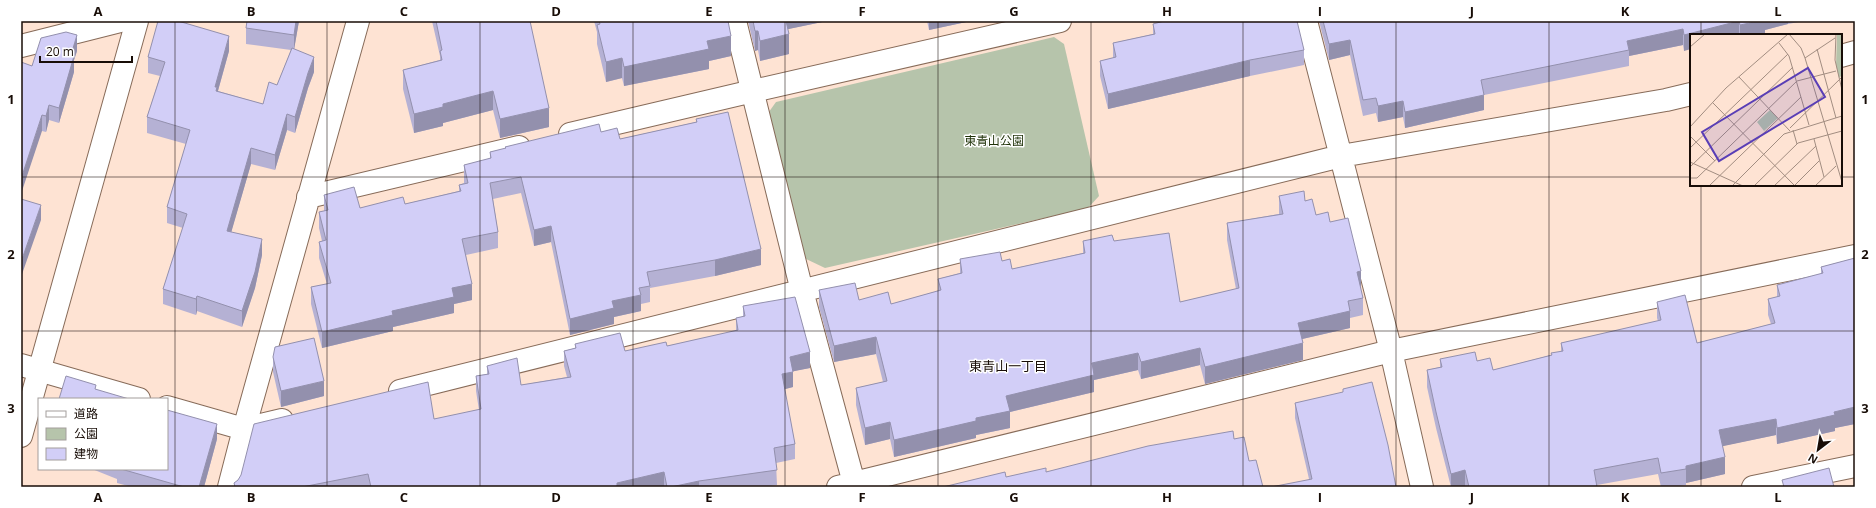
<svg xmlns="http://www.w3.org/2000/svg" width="1876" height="508" font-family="'Open Sans','Noto Sans JP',sans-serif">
<rect width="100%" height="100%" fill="#fee3d3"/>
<!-- green -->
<path fill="#b6c4ab" d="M1054,37L1064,44L1099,196L1088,208L825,268L804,258L766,116L776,102Z"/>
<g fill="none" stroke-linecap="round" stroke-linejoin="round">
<defs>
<path id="minor" d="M735,21L802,291L855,487
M1306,21L1391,351L1422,487
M21,46L120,21
M1841,56L1855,52
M570,134L753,91L1060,21
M308,197L519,147
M21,365L139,399
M400,391L1341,156L1666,100L1691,94
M167,407L244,429L282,420
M229,487L244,429L358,21
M838,487L1391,351L1855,256
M1753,487L1855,466"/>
<path id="tertiary" d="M21,436L137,21"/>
</defs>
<!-- minor casing -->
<use href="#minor" stroke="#876b59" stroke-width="24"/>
<!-- tertiary casing -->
<use href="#tertiary" stroke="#876b59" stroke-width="24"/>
<!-- minor -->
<use href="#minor" stroke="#fff" stroke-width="22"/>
<!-- tertiary -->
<use href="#tertiary" stroke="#fff" stroke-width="22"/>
</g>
<!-- wall -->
<path fill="#b5b1d4" d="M299,21L294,49L314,72L308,88L295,133L287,130L275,170L251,164L231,232L262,255L255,288L242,327L197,311L196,315L163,304V289L183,228L167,223V207L186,144L147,133V117L160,76L148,73V57L229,51L218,91L263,104L277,85L291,50L246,44V28Z
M432,21H530L549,127L500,138L493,110L443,123V126L414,133L403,89V70L440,60V56Z
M594,21H728L731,56L709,61V69L624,86L622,78L606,82L597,44V32Z
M748,21H827L788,29L789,54L760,61L758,50L755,51Z
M927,21H971L929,30Z
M1319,21H1804L1788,24L1765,30V35H1691L1684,51L1683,45L1629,56V66L1484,95V110L1405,128L1403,117L1378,122L1376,113L1363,116L1350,55L1329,60Z
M1153,24L1304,50V65L1250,76L1108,109L1100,76V61L1113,58V43L1153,34Z
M77,51L74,60V72L59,123L49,120L46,132L42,131L32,66Z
M696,119L761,265L715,276L650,288V302L641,304V311L614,317V324L570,335L551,242L534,246L521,193L493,199L498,232V248L466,255L472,300L454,304V313L393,327V331L322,348L311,304V287L327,284L319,258V242L322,241L319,228V212L324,211V195L360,208L405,204L459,191V185L464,183V165L490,159V152L505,149V147L601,132L620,139L696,122Z
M1279,196L1305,201L1316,215L1330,222L1361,288H1360L1363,298V315L1350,318V328L1302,339L1303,360L1205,384L1200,365L1141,379L1138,370L1094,380V392L1010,412V428L976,435V438L894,457L890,439L865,445L856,405V388L883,382L876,354L834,362L819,307V290L859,300L891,304L938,291V279L960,273V259L1002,261L1012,269L1083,253V241H1114L1180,302L1236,289L1227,240V223L1279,214Z
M1855,258V424L1835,428V431L1777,444L1776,435L1722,446L1725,474L1686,483V485L1673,487H1661L1658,474L1597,485V487H1451L1436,428L1427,387V370L1440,367V359L1477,361L1493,370L1551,355L1561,351V343L1658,321L1657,318V302L1697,343L1771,324L1768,315V299L1777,297V285L1821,274V267Z
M743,306L810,368L793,371V387L784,389L795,444V459L776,463L777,485L762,487H234V483L479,410L476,391V376L487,374V366L521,385L567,377L564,366V351L575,348V344L625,351L667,346L736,331V318L743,317Z
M273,357L324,396L281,407L273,372Z
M1343,389L1396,487L1309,479L1295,418V403L1343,393Z
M217,439L204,487H132L117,483V479L92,469H167Z"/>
<!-- shaded-wall -->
<path fill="#9390ad" d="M296,21H299L294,50V35Z
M784,21H827L784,30Z
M929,21H971L929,30Z
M1739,21V35H1691V49L1684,51V35Z
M1759,21H1788V24L1765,30V35H1740V25Z
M1683,29V45L1629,56V50L1627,41Z
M755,31H758V50L755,51Z
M789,34V54L760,61V41Z
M77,35V51L74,60V72L59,123V108L71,55Z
M229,36V51L217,94L215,87Z
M731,36V56L709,61V69L624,86V67L707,41Z
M1350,40V55L1329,60V44Z
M314,57V72L308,88L295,133V117L308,73Z
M622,58V78L606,82V62Z
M1250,60V76L1108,109V94Z
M493,91V110L443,123V126L414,133V114L443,104Z
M1484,95V110L1405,128V112Z
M1403,101V117L1378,122V106Z
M49,105V120L46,132V116Z
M549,108V127L500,138V119Z
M287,114V130L275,170V155Z
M42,115V131L21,194V179Z
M251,148V164L227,247V231Z
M41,205V220L21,277V262Z
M551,226V242L534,246V230Z
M262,239V255L255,288L242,327V311Z
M761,249V265L715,276V260Z
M1361,271V288L1357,289V272Z
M472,284V300L454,304V313L393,327V331L322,348V332L452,288Z
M641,295V311L614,317V324L570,335V319L612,301Z
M197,296V311L196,315V299Z
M1350,311V328L1298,340V323Z
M876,337V354L834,362V346Z
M1303,343V360L1205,384V367Z
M1200,348V365L1141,379V362Z
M810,352V368L790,372V357Z
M1138,353V370L1094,380V392L1010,412V428L976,435V438L894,457V440L976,418L1006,396L1092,363Z
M793,372V387L782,390V374Z
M324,381V396L281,407V391Z
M1855,407V424L1835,428V431L1777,444V428L1834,412Z
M1776,419V435L1719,447V430Z
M890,422V439L865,445V428Z
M217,424V439L204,487H199Z
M1725,457V474L1686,483V466Z
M1465,470V487H1451V474Z
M664,472V487H613L617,483Z
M699,481V487H671Z"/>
<!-- building -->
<path fill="#d2cef7" stroke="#9390ad" d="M158,21H178L229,36L215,87H217L216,91L263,104L269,82L277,85L292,48L314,57L308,73L295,117L287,114L275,155L251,148L227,231L262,239L255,272L242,311L197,296L196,299L163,289L187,214L167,207L190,130L147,117L165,62L148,57Z
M247,21H296L294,35L246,28Z
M436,21H530L549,108L500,119L493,91L443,104V107L414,114L403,70L442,60L440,51L442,50Z
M599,21H728L731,36L707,41L709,49L624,67L622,58L606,62L597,25L600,24Z
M753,21H786L789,34L760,41L758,31H755Z
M1164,21H1297L1304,50L1250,60L1108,94L1100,61L1116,57L1113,43L1155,34L1153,24Z
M1323,21H1759L1740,25L1739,21L1684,35L1683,29L1627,41L1629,50L1481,80L1484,95L1405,112L1403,101L1378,106L1376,98L1363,100L1350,40L1329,44Z
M66,32L77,35L71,55L74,56L59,108L49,105L46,116L42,115L21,179V62L32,66L41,38Z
M728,112L761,249L715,260L647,272L650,286L639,288L641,295L612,301L614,308L570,319L551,226L534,230L521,177L490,183L498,232L462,239L472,284L452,288L454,297L392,311L393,315L322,332L311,287L331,283L319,242L326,240L319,212L328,210L324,195L354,187L360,208L403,197L405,204L461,191L459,185L468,183L464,165L491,158L490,152L506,148L505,147L599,124L601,132L617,128L620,139L697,122L696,119Z
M1304,191L1305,201L1312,199L1316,215L1328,212L1330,222L1348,218L1361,271L1357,272L1363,298L1348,301L1350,311L1298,323L1303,343L1205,367L1200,348L1141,362L1138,353L1092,363L1094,375L1006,396L1010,411L976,418V421L894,440L890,422L865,428L856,388L887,381L876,337L834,346L819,290L855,283L859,300L888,292L891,304L941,290L938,279L962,273L960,259L1000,252L1002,261L1010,259L1012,269L1085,253L1083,241L1112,235L1114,241L1169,233L1180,302L1239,288L1227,223L1283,214L1279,196Z
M21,199L41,205L21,262Z
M1855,258V407L1834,412L1835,415L1777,428L1776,419L1719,430L1725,457L1686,466V469L1661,473L1658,458L1594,470L1597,487H1469L1465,470L1451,474L1436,412L1427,370L1442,367L1440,359L1475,352L1477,361L1490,358L1493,370L1552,355L1551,353L1563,351L1561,343L1661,320L1657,302L1685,295L1697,343L1775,323L1768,299L1780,296L1777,285L1823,273L1821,267Z
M795,297L810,352L790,357L793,372L782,374L795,444L774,448L777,470L699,481L671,487H667L664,472L617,483V486L613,487H371L368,474L302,487H235L234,483L238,480L241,475L254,424L428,382L434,419L481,409L476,376L489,374L487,366L517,358L521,385L571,377L564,351L576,348L575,344L620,333L625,351L666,342L667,346L738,330L736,318L745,316L743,306Z
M314,338L324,381L281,391L273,357L275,347Z
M66,376L96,385L95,389L129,399H59Z
M1372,382L1388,445L1396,487H1271L1312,479L1295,403L1343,392V389Z
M167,410L217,424L199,487H184L121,469H167Z
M1233,431L1234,439L1244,437L1249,461L1256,460L1263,487H943L1005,472L1006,477L1046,468V472L1148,446Z
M1829,468L1834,487H1784L1782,480Z"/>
<!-- grid -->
<path fill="none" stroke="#180d07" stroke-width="1" stroke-opacity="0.55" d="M175,21V487M327,21V487M480,21V487M633,21V487M785,21V487M938,21V487M1091,21V487M1243,21V487M1396,21V487M1549,21V487M1701,21V35M21,177H1691M1841,177H1855M1701,185V487M21,331H1855"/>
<g text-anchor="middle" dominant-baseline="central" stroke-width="3" stroke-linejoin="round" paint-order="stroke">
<!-- park labels -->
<g font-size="12" fill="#1e3107" stroke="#fff">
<text x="994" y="140">東青山公園</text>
</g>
<!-- neighbourhood labels -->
<g font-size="13" fill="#180d07" stroke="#fff">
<text x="1008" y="366">東青山一丁目</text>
</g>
</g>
<!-- overview -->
<g transform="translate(1690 34)">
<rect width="152" height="152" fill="#fee3d3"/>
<path d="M147,0H152V41L149,44L146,31ZM80,76L88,84L74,97L67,88Z" fill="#b6c4ab"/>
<path fill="none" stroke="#a28d81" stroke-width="1" d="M99,0L111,14L115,24L152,148M146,0L145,26L152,56M89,9L99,22L119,91M0,13L15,0M127,15L146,84M152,17V33M115,24L145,4M49,43L100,97M23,69L105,152M0,93L36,54L98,0M100,94L152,43M103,96L107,110M0,102L25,127M124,105L134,143M0,114L98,20M0,128L53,152M0,133L103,33M0,144H7L107,47L146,37M19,152L111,63M42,152L94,100L152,82M64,152L108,109L152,97M84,152L126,112M104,152L129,127M125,152L146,132"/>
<path fill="#593eb6" fill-opacity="0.15" stroke="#593eb6" stroke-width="2" d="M118,34L135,63L29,127L12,98Z"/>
<rect width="152" height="152" fill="none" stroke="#180d07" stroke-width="2"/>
</g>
<!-- border -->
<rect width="1876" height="508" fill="none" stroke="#ffffff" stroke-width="44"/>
<!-- legend -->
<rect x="38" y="398" width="130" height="72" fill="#ffffff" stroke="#a39e9c"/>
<rect x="46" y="411" width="20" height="6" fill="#ffffff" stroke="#a39e9c"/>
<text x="74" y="418" font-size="12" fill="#180d07">道路</text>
<rect x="46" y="428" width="20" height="12" fill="#b6c4ab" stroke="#a39e9c"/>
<text x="74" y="438" font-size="12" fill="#180d07">公園</text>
<rect x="46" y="448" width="20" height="12" fill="#d2cef7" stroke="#a39e9c"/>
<text x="74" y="458" font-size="12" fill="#180d07">建物</text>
<!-- north arrow -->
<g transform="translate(1818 450) rotate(211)" stroke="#ffffff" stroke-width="3" paint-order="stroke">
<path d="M0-3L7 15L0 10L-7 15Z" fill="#180d07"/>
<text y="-6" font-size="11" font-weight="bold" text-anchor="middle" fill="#180d07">N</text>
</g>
<!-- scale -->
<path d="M40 56v6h92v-6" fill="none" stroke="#180d07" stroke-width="2"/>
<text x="46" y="56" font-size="12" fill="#180d07" stroke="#ffffff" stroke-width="3" paint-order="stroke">20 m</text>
<rect x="22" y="22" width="1832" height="464" fill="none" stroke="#180d07" stroke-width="1.5"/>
<g font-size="13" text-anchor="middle" font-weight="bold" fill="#180d07">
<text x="98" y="16">A</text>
<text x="251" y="16">B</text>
<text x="404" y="16">C</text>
<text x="556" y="16">D</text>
<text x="709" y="16">E</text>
<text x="862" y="16">F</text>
<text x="1014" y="16">G</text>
<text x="1167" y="16">H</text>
<text x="1320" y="16">I</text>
<text x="1472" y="16">J</text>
<text x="1625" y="16">K</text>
<text x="1778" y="16">L</text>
<text x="11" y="104">1</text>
<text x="1865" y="104">1</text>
<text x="11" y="259">2</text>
<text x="1865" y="259">2</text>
<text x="11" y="413">3</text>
<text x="1865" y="413">3</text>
<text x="98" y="502">A</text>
<text x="251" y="502">B</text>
<text x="404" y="502">C</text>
<text x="556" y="502">D</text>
<text x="709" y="502">E</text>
<text x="862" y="502">F</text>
<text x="1014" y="502">G</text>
<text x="1167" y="502">H</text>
<text x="1320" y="502">I</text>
<text x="1472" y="502">J</text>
<text x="1625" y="502">K</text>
<text x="1778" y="502">L</text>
</g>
</svg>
